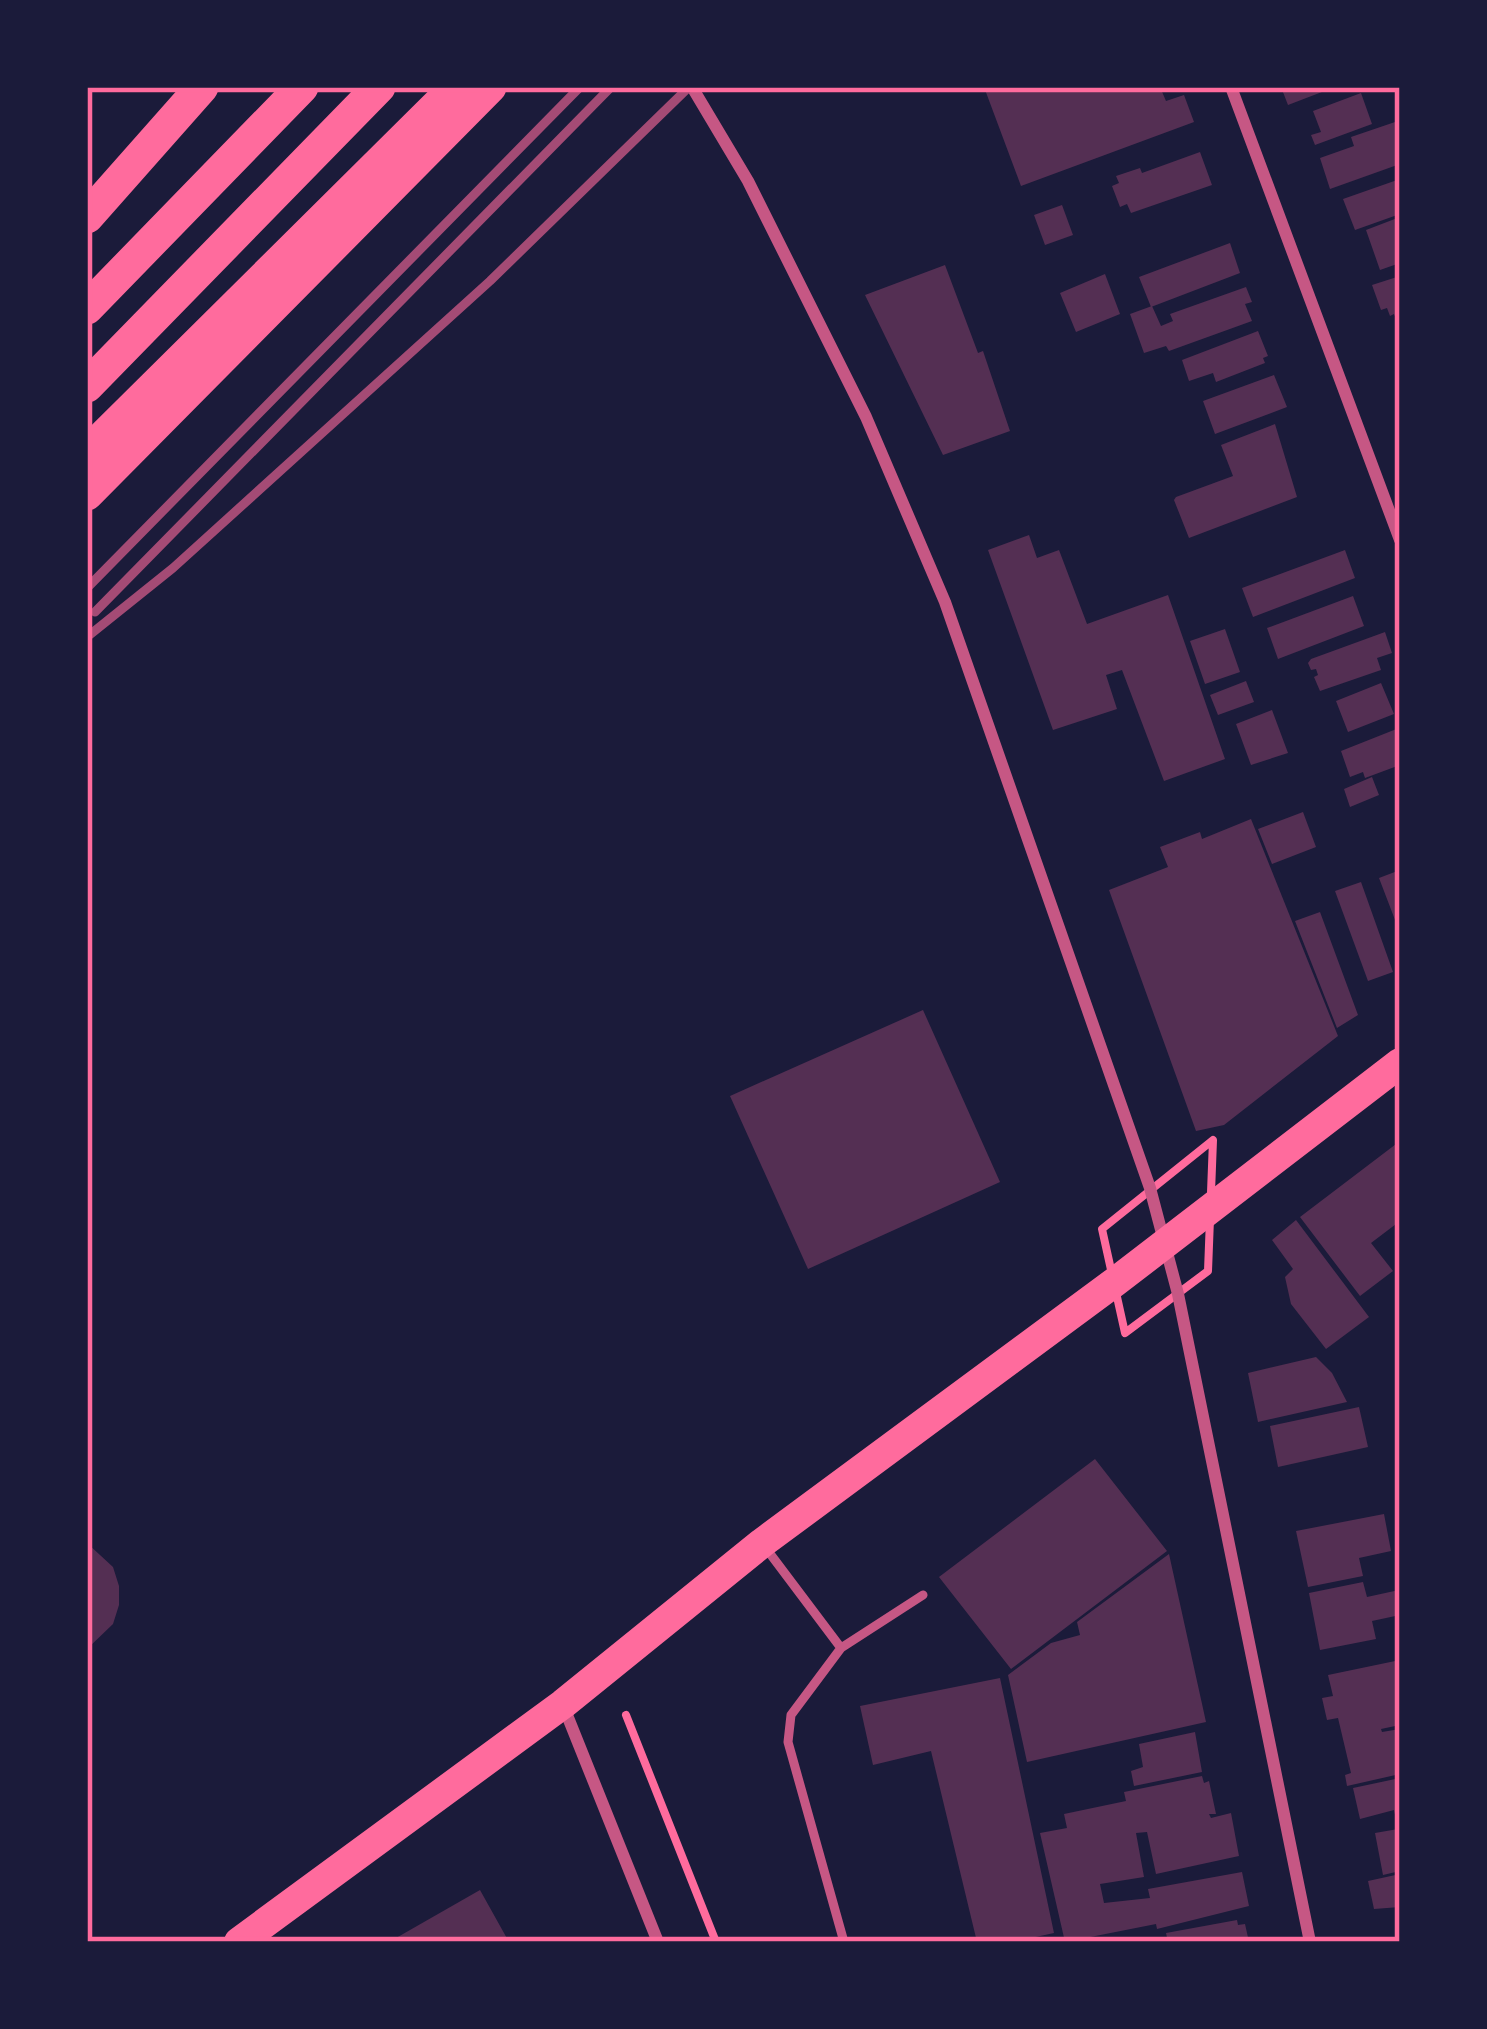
<svg xmlns="http://www.w3.org/2000/svg" width="1487" height="2029" font-family="Overpass,sans-serif">
<rect width="100%" height="100%" fill="#1b1b3a"/>
<!-- building -->
<path fill="#542f53" d="M984,87H1160L1166,101L1184,95L1194,122L1021,186Z
M1281,87H1335L1288,105Z
M1361,93L1372,124L1315,145L1311,135L1321,132L1313,111Z
M1395,122L1400,136V164L1330,189L1320,158L1354,146L1351,137Z
M1200,152L1212,185L1131,213L1127,204L1120,207L1112,186L1119,183L1116,176L1140,168L1142,173Z
M1400,179V214L1355,230L1343,199Z
M1062,205L1073,235L1045,245L1034,215Z
M1400,217V263L1380,270L1366,230Z
M1230,243L1240,273L1151,307L1139,277Z
M945,265L978,353L983,351L1010,431L943,455L865,295Z
M1105,274L1120,314L1076,332L1060,293Z
M1400,276V328L1394,314L1390,316L1387,308L1381,310L1372,285Z
M1246,287L1252,302L1245,304L1252,321L1169,351L1166,346L1144,353L1130,314L1152,306L1161,326L1173,321L1170,314Z
M1258,331L1268,356L1263,358L1265,363L1216,382L1213,373L1189,381L1182,360Z
M1274,375L1287,407L1215,434L1203,401Z
M1275,424L1297,497L1189,538L1174,500L1176,497L1233,476L1221,445Z
M1029,535L1037,558L1059,550L1087,624L1168,595L1225,759L1164,781L1122,670L1106,675L1117,709L1053,730L988,550Z
M1345,550L1355,578L1253,617L1242,588Z
M1353,596L1364,626L1278,659L1267,628Z
M1225,629L1240,672L1205,684L1190,641Z
M1385,632L1392,653L1377,658L1381,670L1320,691L1314,677L1318,675L1316,669L1311,670L1308,663L1311,659Z
M1246,681L1254,702L1218,715L1210,695Z
M1381,683L1394,714L1348,732L1336,701Z
M1272,710L1288,753L1251,765L1236,724Z
M1399,728L1400,765L1365,778L1363,772L1350,777L1341,751Z
M1372,777L1379,795L1350,807L1344,789Z
M1303,812L1316,847L1272,864L1258,829Z
M1251,819L1338,1036L1224,1125L1196,1131L1109,890L1168,867L1160,847L1200,832L1202,839Z
M1400,870V933L1379,878Z
M1361,882L1393,972L1368,981L1335,891Z
M1320,912L1358,1015L1337,1028L1295,921Z
M923,1010L1000,1182L808,1269L730,1096Z
M1400,1141V1221L1371,1243L1393,1271L1360,1296L1300,1217Z
M1296,1220L1369,1317L1326,1349L1291,1304L1285,1277L1293,1269L1272,1240Z
M1316,1357L1332,1373L1347,1402L1258,1422L1248,1373Z
M1359,1407L1368,1447L1278,1467L1270,1426Z
M1095,1459L1167,1551L1011,1669L939,1577Z
M1384,1514L1391,1551L1359,1558L1363,1576L1308,1587L1296,1531Z
M87,1543L113,1567L119,1586V1605L113,1624L87,1649Z
M1169,1554L1206,1722L1027,1762L1008,1675L1051,1643L1080,1635L1077,1622Z
M1363,1582L1367,1597L1399,1590L1400,1615L1372,1621L1376,1639L1320,1650L1309,1593Z
M1400,1660V1725L1381,1729L1382,1732L1400,1729V1774L1347,1786L1345,1775L1351,1773L1338,1718L1327,1720L1322,1698L1333,1696L1328,1675Z
M1000,1678L1054,1933L1013,1942H977L931,1751L873,1765L860,1706Z
M1195,1732L1202,1772L1134,1786L1131,1771L1143,1767L1139,1744Z
M1202,1776L1204,1783L1209,1781L1216,1814H1209L1211,1818L1231,1813L1239,1856L1156,1874L1147,1832L1136,1833L1144,1877L1100,1884L1104,1903L1150,1898L1148,1889L1242,1872L1249,1906L1157,1929L1156,1924L1065,1942L1040,1833L1067,1828L1064,1814L1126,1801L1124,1792Z
M1400,1778V1871L1383,1875L1375,1833L1398,1829L1394,1810L1360,1819L1353,1788Z
M1400,1874V1907L1374,1909L1368,1881Z
M480,1890L509,1942H389Z
M1237,1920L1238,1925L1245,1924L1249,1942H1168L1166,1933Z"/>
<g fill="none" stroke-linecap="round" stroke-linejoin="round">
<!-- path -->
<path stroke="#ff6b9d" stroke-width="8" d="M1213,1140L1208,1271L1125,1333L1102,1229Z
M626,1715L716,1942"/>
<!-- service -->
<path stroke="#c65784" stroke-width="9" d="M765,1547L841,1648L791,1715L788,1742L844,1942
M841,1648L923,1595"/>
<!-- minor -->
<path stroke="#c65784" stroke-width="12" d="M692,87L748,181L866,417L945,602L1150,1188L1178,1294L1310,1942
M1231,87L1400,540
M563,1705L658,1942"/>
<!-- primary -->
<path stroke="#ff6b9d" stroke-width="30" d="M239,1942L563,1704L762,1543L1115,1282L1400,1063"/>
<!-- motorway -->
<path stroke="#ff6b9d" stroke-width="33" d="M87,217L202,87
M87,308L302,87
M87,386L379,87
M87,453L456,87
M87,494L490,87"/>
<!-- rail -->
<path stroke="#a44b75" stroke-width="9" d="M87,588L580,87
M95,612L611,87
M87,637L173,568L490,281L689,87"/>
</g>
<!-- border -->
<rect width="1487" height="2029" fill="none" stroke="#1b1b3a" stroke-width="180"/>
<rect x="90" y="90" width="1307" height="1849" fill="none" stroke="#ff6b9d" stroke-width="4.5"/>
</svg>
